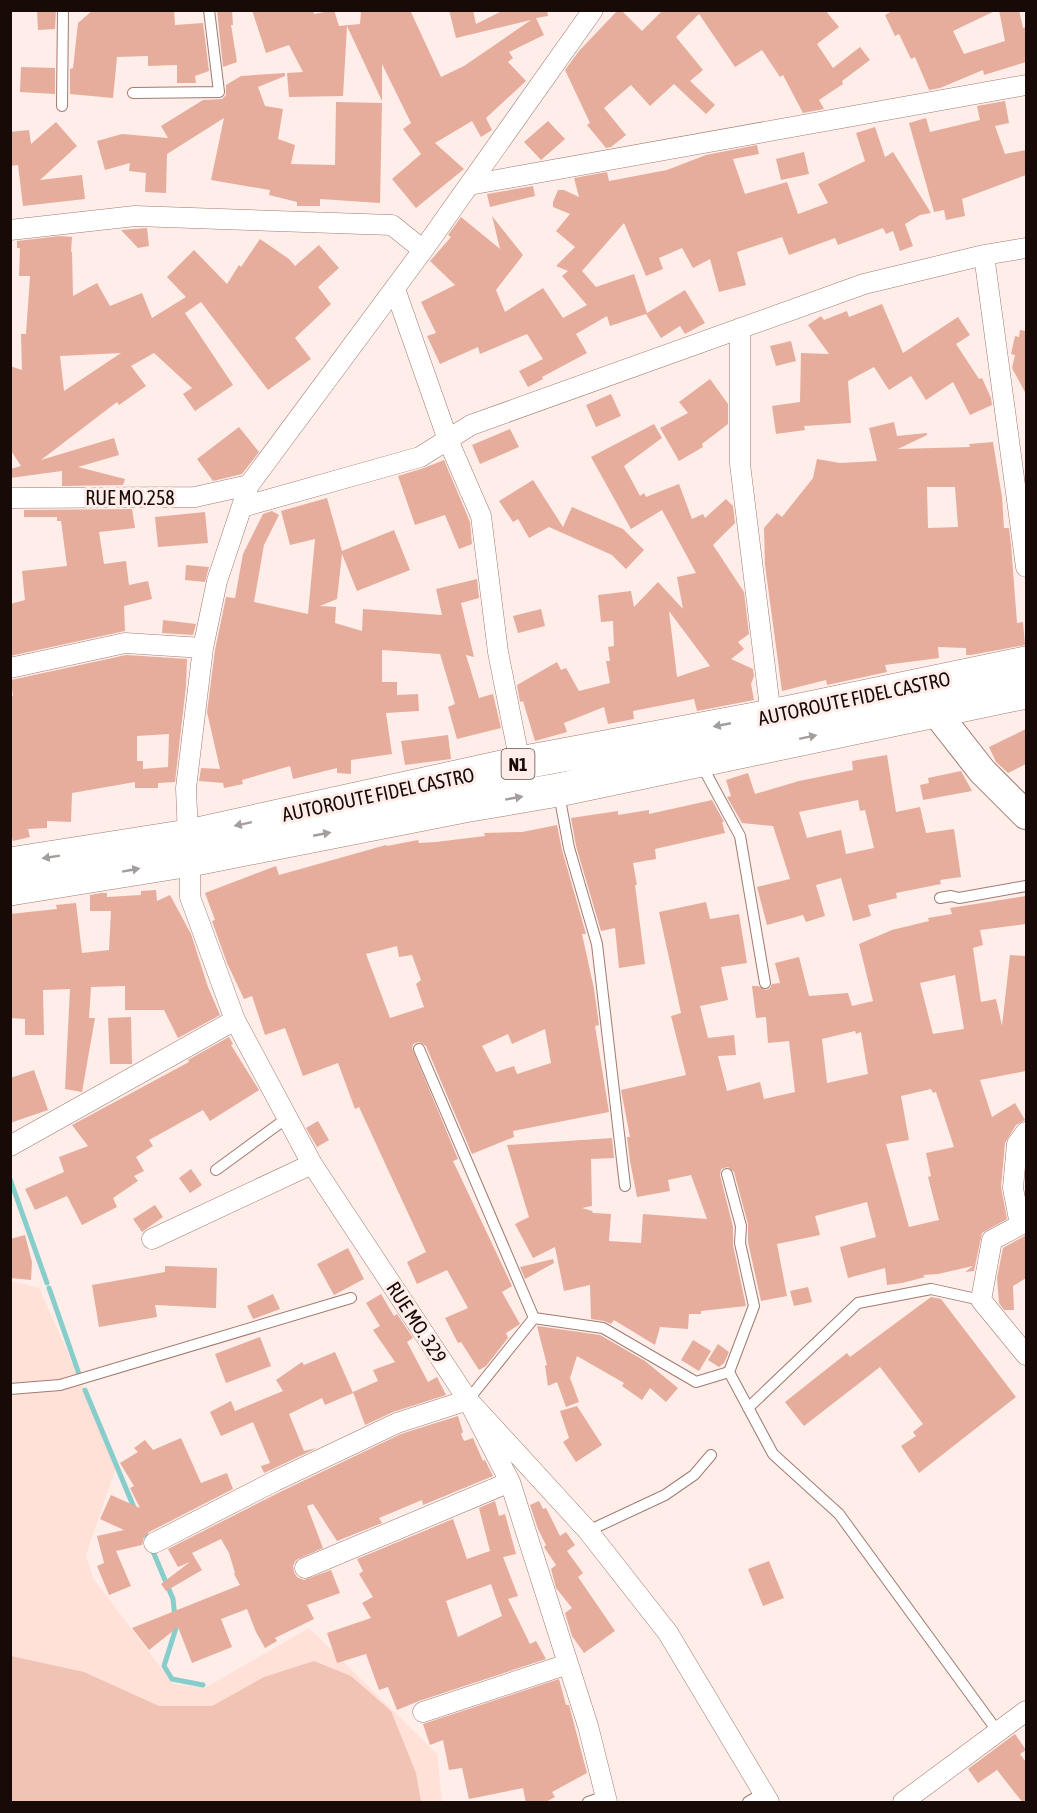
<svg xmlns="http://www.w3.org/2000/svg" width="1037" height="1813" font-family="'Asap Condensed',sans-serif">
<rect width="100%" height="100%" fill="#feede8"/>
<!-- built -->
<path fill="#ffe1d8" d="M11,1281L39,1288L117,1464L86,1555L93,1578L173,1684L205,1688L309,1628L437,1754L442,1802H11Z"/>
<!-- green -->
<path fill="#f0c3b5" d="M11,1656L84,1672L159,1706H212L264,1677L314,1661L351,1676L391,1711L416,1773L421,1802H11Z"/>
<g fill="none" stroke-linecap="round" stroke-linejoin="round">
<!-- stream -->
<path stroke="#86cdcb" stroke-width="5" d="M10,1179L47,1283
M49,1288L79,1374
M85,1390L135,1510
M144,1530L173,1599L176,1628L164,1666L172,1679L203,1685"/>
</g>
<!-- building -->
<path fill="#e6ad9c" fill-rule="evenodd" d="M37,10H56L55,29L38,30Z
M93,10H174L175,25L203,23L209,71L195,76L196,83H177V65L148,66V56L117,57L113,98L70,94V69L73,68L78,23Z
M217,10H232L233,25H231L237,62L223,67Z
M252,10H313L314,14L334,10L339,26L360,24L361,11L410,10L441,77L464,66L531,20L456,38L449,10H473L476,24L504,10H547L548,16L536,18L544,35L509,52L513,58L508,62L526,81L486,118L492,130L481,137L472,121L435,143L464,169L416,208L392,179L421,154L403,129L411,123L382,64V101L347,26L343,96L289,97L287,73L303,72L289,45L266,53Z
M618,10H621L642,31L663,10H825L839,27L817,44L833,68L860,47L870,60L842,81L843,84L819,100L824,109L803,113L783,75L780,77L762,50L735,67L699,14L676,37L703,70L690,81L715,105L706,114L674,84L650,106L631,85L604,108L626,135L611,147L606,148L587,125L590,123L565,70L579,51Z
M894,10H997L953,31L964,54L1005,41L999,10H1019L1023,28L1026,27V62L984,75L983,70L940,88L929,90L915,57L911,59L899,34L895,36L885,15Z
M21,67L55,68V94L20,92Z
M285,73V76L258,87L265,106L283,109L278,139L295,145L291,164L335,165L336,102L382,103L380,203L320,199V206H297V202L269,195L270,190L211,180L224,118L167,154L166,193L145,192L146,173L129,171L130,163L105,170L97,141L122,134L168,138L161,126L203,100L222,99L226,95V85L241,76Z
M1005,101L1009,123L995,126L1005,154L1026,150V175L962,199L965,216L946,220L944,210L934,212L909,123L926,118L930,132L980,120L977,106Z
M548,121L565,139L541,160L524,142Z
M56,122L77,146L40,180L82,175L85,199L23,206L18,165L10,166V132L29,130L31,144Z
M875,127L885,157L893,152L931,213L920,215L905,224L913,246L900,251L893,231L886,234L883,228L838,245L835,238L789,255L782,237L737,252L746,285L719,292L710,259L693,268L682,248L659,258L663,269L646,276L624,223L582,271L596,287L634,274L647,313L685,290L705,323L685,334L680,326L661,338L646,314L610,326L607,316L576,334L587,353L542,377L543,379L528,387L519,371L543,359L527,334L480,354L478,347L440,364L427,336L436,333L421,302L455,285L430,261L451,237L448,235L461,217L500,249L492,216L523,255L496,290L505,312L543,288L563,318L587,305L562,276L568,271L556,266L575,247L556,231L570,214L553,207V202L558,190H564L579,197L574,178L607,172L609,181L667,170L706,155L757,145L759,154L733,159L745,194L787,182L798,214L828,203L818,184L865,161L856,133Z
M804,152L809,174L781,180L776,159Z
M533,186L535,196L490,207L487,194Z
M147,228L149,246L138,248L121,230Z
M60,236L72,237L71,252H72L73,296L97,283L110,306L142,293L152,318L186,297L167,277L194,250L227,284L239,265L241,267L260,239L289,259L295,266L319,245L339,268L318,287L331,304L295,338L311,359L268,390L201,302L185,313L233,385L195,411L183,394L192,388L154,353L131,366L146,386L119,405L117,402L41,460L114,438L119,455L78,467L125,479L123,485L62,486V471L10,478V469L21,466L10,449V366L22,370L21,334H26L30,276H19L20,248H17V241ZM121,353L64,391L60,356Z
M882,304L903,353L958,317L970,335L956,344L979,379L982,378L991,398L992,405L970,415L953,382L926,400L911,376L889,390L874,367L848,381L851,423L804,426L805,430L776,434L772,406L800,402L801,353L829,354L808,325L821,316L824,320L847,311L849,317Z
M1020,330L1026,331V394L1012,368L1015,355L1011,354L1015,336L1019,337Z
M791,341L796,361L776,366L770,346Z
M710,379L728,404V424L702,444L703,447L679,461L660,428L688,413L679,402Z
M611,394L621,416L596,427L586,405Z
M894,422L897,436L927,433V435L898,449L970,447L969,444L993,442L1002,497L1004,528H1009L1011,545L1017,623L1023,622L1025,645L971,655H966V648L938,647L939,658L885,665L887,672L827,685L826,680L782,691L765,565L764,528L777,513L782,517L813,478L817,459L840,463L877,461L869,428ZM927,487H955L958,527L928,528Z
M654,424L662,438L624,466L640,496L644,493L646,497L679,484L692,519L703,514L705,518L726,499L733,506L735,523L713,545L744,592L749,634L738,642L744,649L731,659L753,669L754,676L751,684L754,700L697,711L694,699L633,711L634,719L608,724L604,707L564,723L567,732L535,741L523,701L520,702L517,685L557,662L561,670L566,668L579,691L610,683L606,661H610L608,647L614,646L613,621L601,622L598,595L631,591L634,607L658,582L683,609L677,577L696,573L662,510L631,529L591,457ZM669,611L710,666L677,677Z
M239,427L259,452L242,474L213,481L197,459Z
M510,429L519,447L480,464L472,445Z
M444,460L470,522L472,544L459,549L445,515L415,525L398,476L424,468Z
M533,480L563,527L572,507L623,529L644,550L626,569L612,555L549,527L529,538L518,519L513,522L499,501Z
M327,498L342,551L394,530L410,570L357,591L342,554L337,599L320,606L336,607L335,623L362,631L363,609L442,615L436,589L477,579L479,598L461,603L474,657L466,655L479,698L493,694L501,728L457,739L448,707L455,704L440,654L382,650V682H397V695L418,694L419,711L386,713L392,754L351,760V774L337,773V768L293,779L290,766L242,780L243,784L224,788L223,783L199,781L201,768L220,769L207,712L215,650L226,597L235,598L243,554L263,514L272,511L279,515L264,545L254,602L308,614L315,539L290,545L281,511Z
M132,509L135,528L99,532L104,564L126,561L129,585L148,581L152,599L124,606L125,631L10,656V604L25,600L22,571L67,566L61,521H57V517H24V510Z
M205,512L208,543L158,547L155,517Z
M186,565L209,567L205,582L185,580Z
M541,609L545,626L518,633L513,616Z
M163,620L196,624L193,635L162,633Z
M126,655L187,659L186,686L175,782L158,783V788H135V782L72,793L71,822L47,821V828L28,829L30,837L13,841L10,830V696H13L11,680ZM169,734L168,767L143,769V761H137V736Z
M1026,729V764L1008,773L996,762L989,747Z
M448,735L451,759L405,765L401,741Z
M887,755L896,812L920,807L926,833L954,829L961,877L940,880L941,884L896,893L897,898L868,905L871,916L853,921L841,878L816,885L825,916L806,922L803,915L767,925L757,887L790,879L773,826L742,823L727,797L731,796L726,780L748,773L755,794L799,781L853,770L852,761ZM858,800L860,811L865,810L874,848L846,854L841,830L807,838L799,812Z
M961,771L972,791L923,800L920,785L929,783L928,778Z
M712,800L724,822H722L725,833L655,849L656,859L633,863L637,885H635L645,964L619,968L615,928L601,931L576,846L571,818L618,811V815L649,810V814Z
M557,825L562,850L586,934H582L594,989L599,1025L595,1026L609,1112L513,1131L514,1137L472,1154L426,1046L419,1042L413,1044L412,1048L458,1159L453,1161L512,1286L502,1292L520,1324L506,1333L508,1338L486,1366L479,1370L461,1342L458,1343L445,1318L468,1308L447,1270L417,1284L407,1262L426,1252L359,1107L355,1109L338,1063L303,1076L285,1028L265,1035L252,996L244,999L227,963L212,921L215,920L205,893L276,866L279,875L386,845L387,846L418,840L419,843L436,842L485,836L484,833L522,832ZM397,946L399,957L412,955L421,980L416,984L424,1007L390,1018L366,954ZM545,1029L551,1063L517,1074L514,1066L496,1072L482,1046L508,1034L512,1044Z
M156,890L157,901L170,895L191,934L208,987L220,1015L178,1038L164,1010H125V986L91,987L89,1018H95L82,1092L65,1089L70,989L43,990L44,1035H25V1019L10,1018V914L57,909L56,905L76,903L82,953L109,950L111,911H90V895L101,893H107V897L141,895V891Z
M1026,896V924L980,930L983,945L973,948L981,1002L996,999L1002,1026L1010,955L1026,956V1071L980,1080L992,1117L1015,1103L1025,1120L1016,1125L1005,1143L1001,1187L1007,1219L982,1233L974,1271L965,1272L973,1266L938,1274L923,1275L925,1277L902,1283L887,1285L885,1268L848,1278L840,1247L876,1237L867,1202L815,1216L820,1235L777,1244L787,1296L761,1301L748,1242V1224L734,1172L728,1167L721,1169L720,1175L733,1227V1245L746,1306L701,1311V1314H689L688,1329L660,1327L655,1345L614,1320L611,1324L604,1321L591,1319L590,1285L564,1291L555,1247L533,1258L515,1224L529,1217L507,1145L612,1138L614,1158L591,1159L592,1206L582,1208L592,1211L593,1213L611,1214L609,1241L641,1243L643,1214L707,1219L691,1175L668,1180L670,1191L637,1197L630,1161L627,1137H630L621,1090L686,1075L671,1016L681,1013L659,912L706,902L710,919L739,914L747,963L721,967L728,1000L700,1006L708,1038L734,1035L736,1055L718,1056L727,1091L760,1082L764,1099L795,1092L789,1041L768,1043L766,1017L756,1018L752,986H758L766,990L770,988L772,984L780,983L775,963L799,957L809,996L848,993L852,1006L873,1001L859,944L892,930L929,921L928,918L952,914L950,908ZM955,975L964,1029L933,1034L920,983ZM855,1031L856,1034L861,1032L868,1074L827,1083L822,1039ZM931,1089L933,1093L936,1092L954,1147L926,1153L931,1176L928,1177L939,1220L909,1227L886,1144L909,1140L901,1096Z
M131,1017L132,1064H110L108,1018Z
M229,1037L233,1044L231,1045L259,1090L210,1121L203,1110L149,1140L153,1146L136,1157L144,1171L134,1176L138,1181L113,1198L117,1207L82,1225L67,1196L35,1210L25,1189L64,1172L59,1157L88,1146L72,1125L189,1062L188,1060Z
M34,1070L48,1110L10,1123V1078Z
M318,1121L329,1140L317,1147L306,1128Z
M191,1169L202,1185L190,1193L179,1178Z
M155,1205L163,1217L142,1232L133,1219Z
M25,1235L32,1262L31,1280L10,1278V1239Z
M1026,1235V1278L1013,1286L1014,1310H1004L999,1303L997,1278L1003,1248Z
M348,1248L364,1279L334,1295L317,1264Z
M553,1259L554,1263L525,1279L520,1267Z
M165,1266L217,1268L216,1308L155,1305L157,1317L99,1327L92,1285L165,1272Z
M808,1287L812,1302L794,1306L790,1291Z
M273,1294L280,1309L253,1319L247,1306Z
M381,1294L394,1316L397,1314L413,1338L407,1342L428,1382L437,1377L446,1395L393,1412L365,1425L353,1392L378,1381L373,1370L395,1362L373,1330L380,1326L366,1303Z
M931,1297L941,1299L1016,1397L919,1473L901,1446L916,1436L913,1432L923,1424L880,1367L804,1426L785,1402L847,1353L850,1357Z
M537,1326L600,1335L645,1361L678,1388L666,1402L650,1388L642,1400L622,1386L624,1383L577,1356L570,1378L579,1402L566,1407L557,1382L548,1386L545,1366L547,1365Z
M260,1337L271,1366L226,1383L215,1354Z
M693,1340L711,1351L699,1371L681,1360Z
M718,1344L729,1352L724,1363L719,1367L708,1360Z
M335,1352L353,1393L325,1405L322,1398L289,1414L304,1451L317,1448L264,1473L261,1466L270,1463L253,1422L221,1436L210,1412L231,1401L235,1411L283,1391L276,1380L302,1362L304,1365Z
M577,1406L602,1445L576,1462L563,1442L569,1438L560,1411Z
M458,1416L463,1432L461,1434L464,1441L473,1438L483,1461L485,1460L493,1476L423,1505L422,1500L379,1518L382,1523L337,1541L313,1504L307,1506L323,1548L296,1560L293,1566L294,1572L297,1577L304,1580L331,1570L340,1593L307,1605L314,1619L275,1638L277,1641L265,1648L256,1632L247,1609L221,1619L232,1647L192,1663L178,1627L149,1650L132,1628L240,1585L234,1574L235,1573L229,1553L221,1539L192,1553L202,1570L166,1591L161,1584L190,1562L178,1567L168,1549L280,1492L401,1434Z
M181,1438L201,1483L227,1473L233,1489L149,1532L144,1537L142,1545L116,1551L131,1586L109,1595L97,1566L104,1563L97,1536L124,1530L100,1519L111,1495L140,1508L130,1488L134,1486L120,1463L138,1452L134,1448L145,1440L153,1450Z
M495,1501L499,1516L505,1514L516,1554L503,1557L518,1596L508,1599L530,1644L536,1641L546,1659L419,1701L397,1710L388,1687L379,1690L366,1654L337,1663L327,1633L371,1618L362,1603L373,1597L359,1574L363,1571L357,1559L453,1519L467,1559L490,1551L479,1508ZM491,1584L502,1616L458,1637L446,1601Z
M539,1501L543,1509L546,1508L560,1536L566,1532L575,1545L567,1551L583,1573L578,1577L615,1631L584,1653L572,1636L565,1613L572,1608L556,1588L551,1569L556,1565L544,1547L546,1545L538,1529L530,1505Z
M769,1561L784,1598L763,1606L748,1569Z
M559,1679L566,1705H569L587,1773L552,1792L555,1797L544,1803H526L523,1788L469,1799L462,1768L449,1770L443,1740L430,1745L423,1724Z
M1015,1734L1026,1750L1020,1754L1026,1762V1803H1023L997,1770L978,1783L968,1769Z"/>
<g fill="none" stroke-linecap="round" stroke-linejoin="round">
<defs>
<path id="lane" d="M133,93L219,92L209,10
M62,106L63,10
M701,764L740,836L765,983
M559,794L569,848L597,944L625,1186
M940,898L951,896L959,898L1026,886
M419,1049L534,1318L468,1400
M216,1170L287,1118
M727,1174L741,1226L740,1243L754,1306L729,1372L773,1454L839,1514L998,1732
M534,1318L603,1328L696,1382L729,1372
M10,1389L60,1385L351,1298
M748,1408L858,1303L931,1289L981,1300
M588,1531L665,1495L694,1475L711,1455
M588,1802L606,1796
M748,1802L763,1793"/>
<path id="street" d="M469,185L1026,85
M10,230L135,216L392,225L423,250
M1026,248L984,255L1026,567
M395,289L448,440L481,516L498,652L520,763
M740,328V464L771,716
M10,498L195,497L249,485
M242,507L420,457L471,425L864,284L984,255
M10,668L125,643L203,648
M188,836L186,788L203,648L217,581L249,485L423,250L593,10
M190,860V897L235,1020L312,1164L468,1400L510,1482L588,1726L607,1802
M1026,1132L1017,1144L1013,1188L1020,1225L992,1240L981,1300L1026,1355
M10,1146L235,1020
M152,1239L312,1164
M154,1543L275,1481L397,1423L468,1400L588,1531L668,1633L769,1802
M305,1568L510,1482
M423,1712L568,1664
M903,1802L1026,1711"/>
<path id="secondary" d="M935,711L982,771L1026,815"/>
<path id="highway" d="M10,864L188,836L520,763L771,716L1026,663
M10,889L190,860L464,806L558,790L1026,692"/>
</defs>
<!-- lane casing -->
<use href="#lane" stroke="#a17b70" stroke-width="12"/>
<!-- street casing -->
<use href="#street" stroke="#a17b70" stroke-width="21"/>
<!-- secondary casing -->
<use href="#secondary" stroke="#a17b70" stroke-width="30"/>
<!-- highway casing -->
<use href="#highway" stroke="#a17b70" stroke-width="34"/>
<!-- lane -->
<use href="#lane" stroke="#fff" stroke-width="10"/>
<!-- street -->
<use href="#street" stroke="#fff" stroke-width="20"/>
<!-- secondary -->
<use href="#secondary" stroke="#fff" stroke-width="28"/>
<!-- highway -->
<use href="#highway" stroke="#fff" stroke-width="33"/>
</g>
<!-- one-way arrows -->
<defs><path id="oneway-solid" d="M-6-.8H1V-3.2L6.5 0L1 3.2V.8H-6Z" transform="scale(1.5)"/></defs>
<g fill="#a39d9c">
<use href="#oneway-solid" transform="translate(722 725) rotate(169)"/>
<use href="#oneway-solid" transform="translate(808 737) rotate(-12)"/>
<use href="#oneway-solid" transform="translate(514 798) rotate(-10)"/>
<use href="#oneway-solid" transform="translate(243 824) rotate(168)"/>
<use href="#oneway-solid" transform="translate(322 834) rotate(-11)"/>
<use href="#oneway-solid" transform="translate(51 857) rotate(171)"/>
<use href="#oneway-solid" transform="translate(131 870) rotate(-10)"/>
</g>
<g text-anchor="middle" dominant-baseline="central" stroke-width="6" stroke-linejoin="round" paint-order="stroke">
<!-- shield labels -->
<rect fill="#feede8" stroke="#5d4f4a" stroke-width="1.5" x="501.5" y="749" width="33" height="30" rx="4.5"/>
<g font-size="18" font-weight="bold" fill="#180b07">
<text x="518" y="764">N1</text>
</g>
<!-- street labels -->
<g font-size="20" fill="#180b07" stroke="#feede8">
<text x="130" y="497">RUE MO.258</text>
<text transform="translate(854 698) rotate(-12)">AUTOROUTE FIDEL CASTRO</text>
<text transform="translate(378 794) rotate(-12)">AUTOROUTE FIDEL CASTRO</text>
<text transform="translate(417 1322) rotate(57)">RUE MO. 329</text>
</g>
</g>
<!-- border -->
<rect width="1037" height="1813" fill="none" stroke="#180b07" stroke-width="24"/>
</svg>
